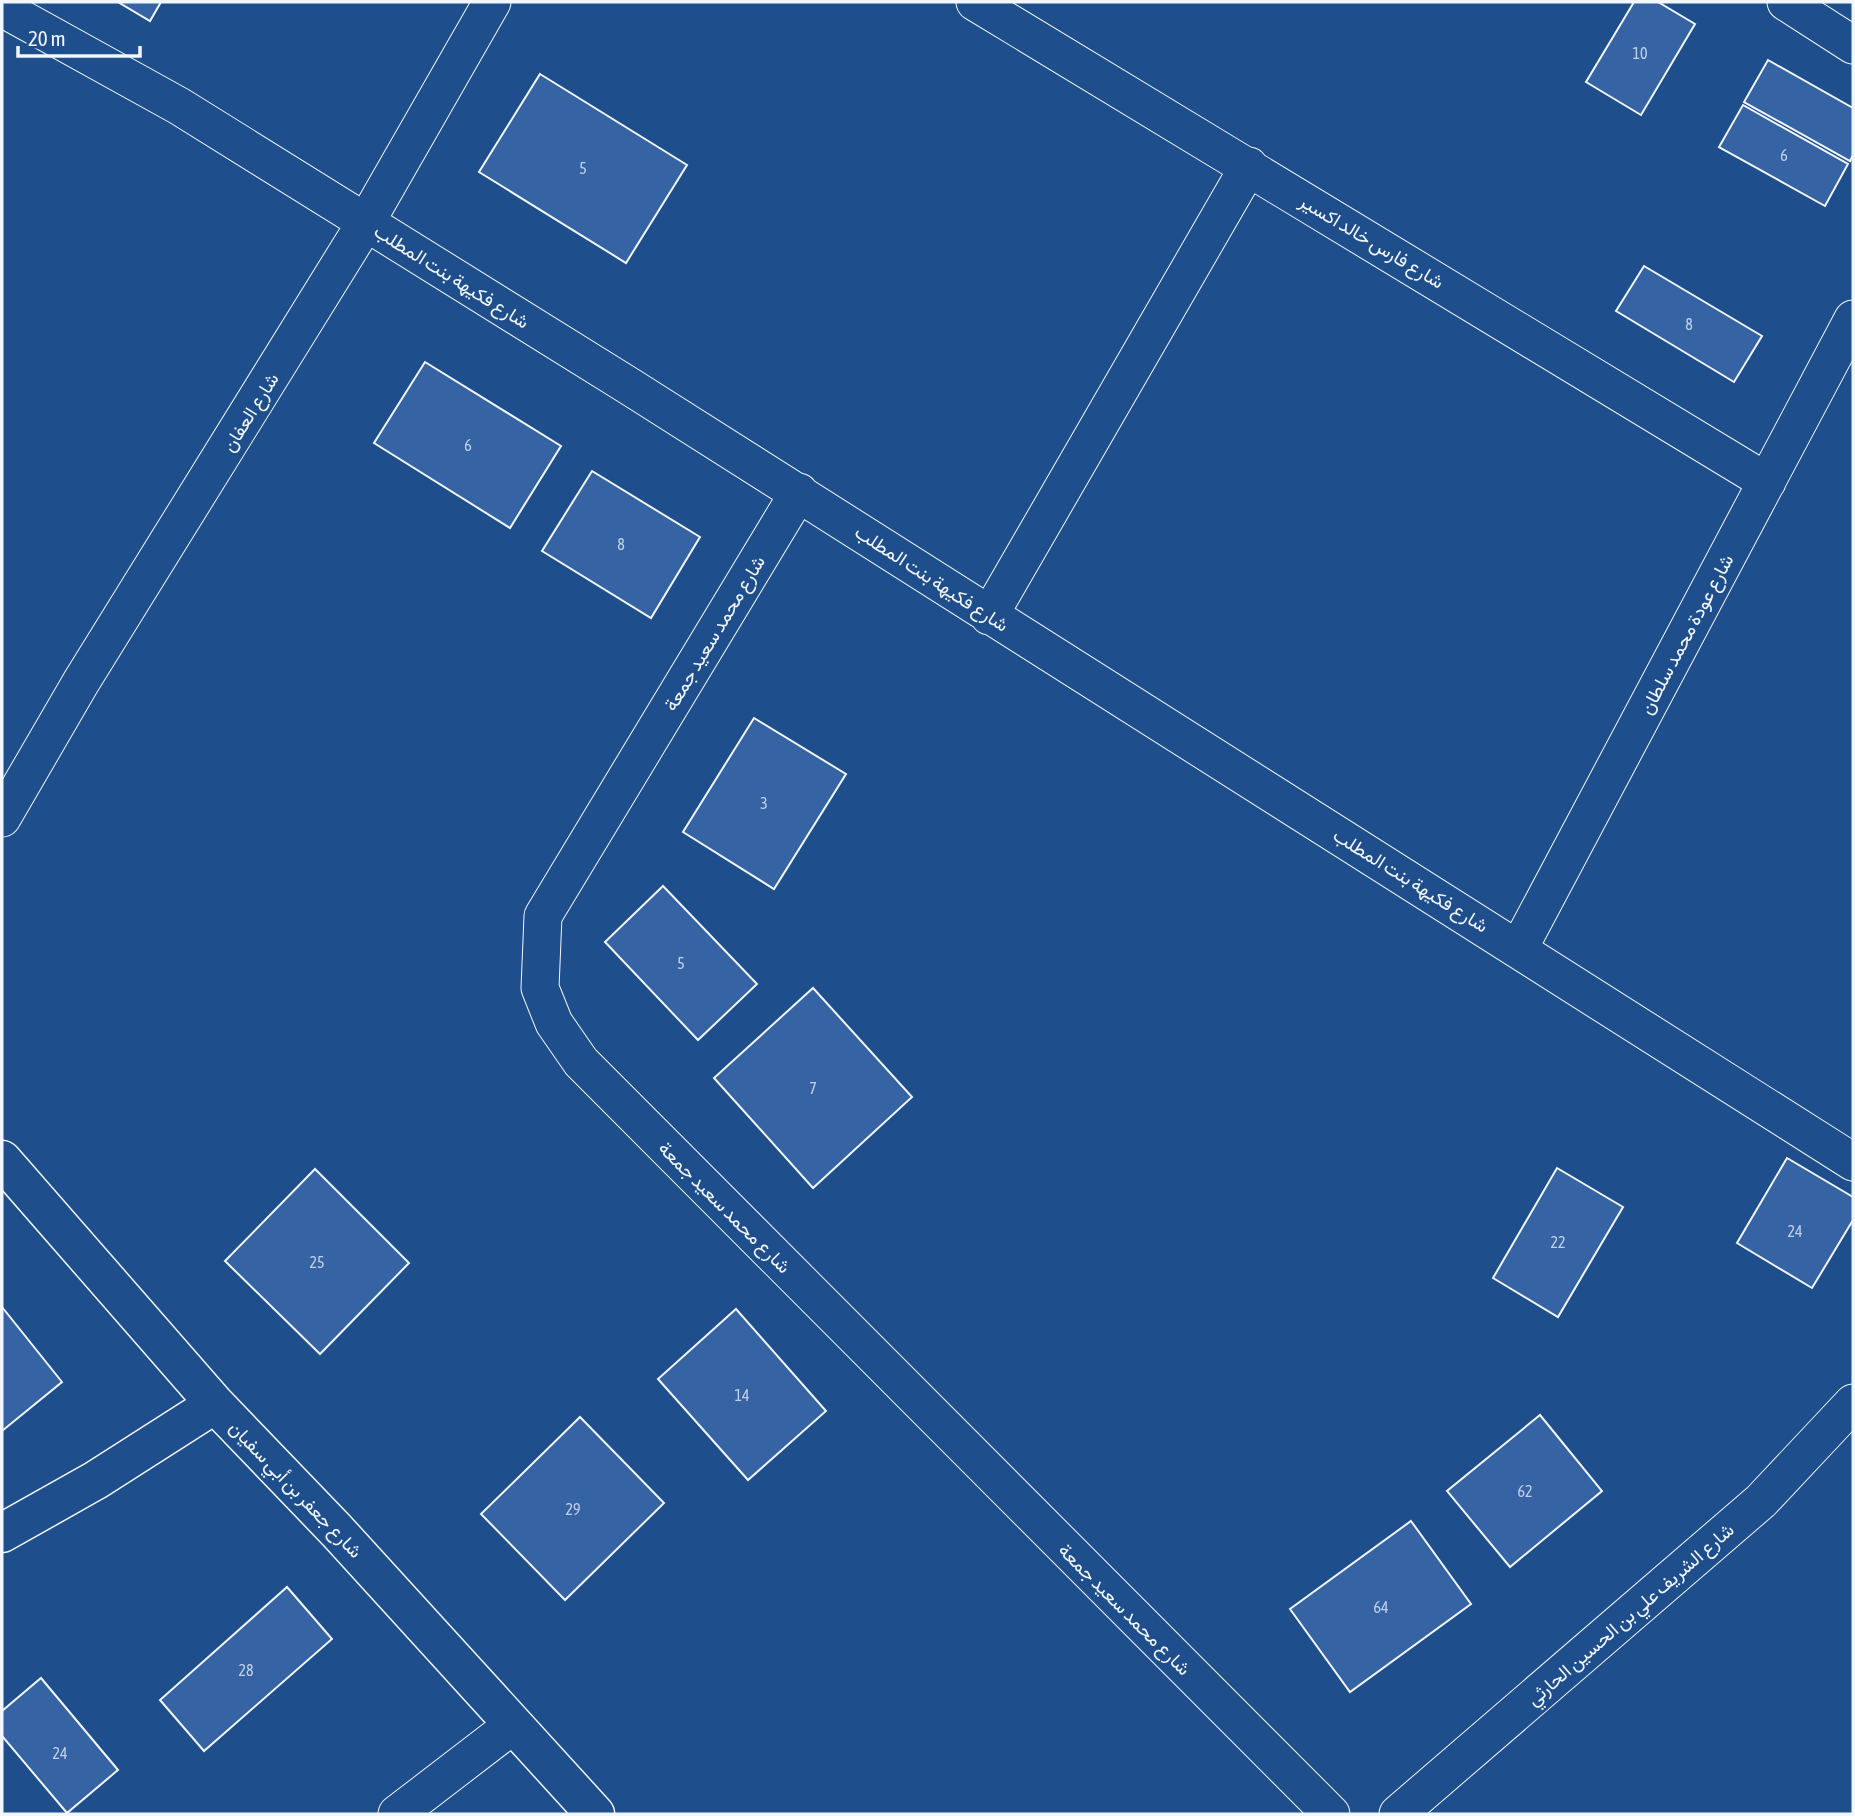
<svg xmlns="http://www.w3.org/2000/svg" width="1855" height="1816" font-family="'Asap Condensed',Vazirmatn,sans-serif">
<rect width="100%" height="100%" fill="#1f4e8c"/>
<!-- building -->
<path fill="#3563a3" stroke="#f2f6ff" stroke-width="2" d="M118,2H161L150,21Z
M1634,2H1658L1695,24L1641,115L1586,82Z
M1768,60L1853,108V155L1850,161L1744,102Z
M540,74L687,165L626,263L479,172Z
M1743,105L1848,164L1825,206L1719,147Z
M1644,266L1762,336L1734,382L1616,311Z
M425,362L561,446L510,528L374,443Z
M592,471L700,537L651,618L542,551Z
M754,718L846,774L774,889L683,832Z
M663,886L757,984L698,1040L605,942Z
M813,988L912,1097L813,1188L714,1078Z
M1787,1158L1853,1197V1220L1812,1288L1737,1243Z
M1557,1168L1623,1207L1558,1317L1493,1278Z
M315,1169L409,1263L320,1354L225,1261Z
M2,1307L62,1382L2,1431Z
M736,1309L826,1411L748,1480L658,1379Z
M1540,1415L1602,1491L1510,1567L1447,1491Z
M580,1417L664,1503L565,1600L481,1514Z
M1411,1521L1471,1604L1350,1692L1290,1609Z
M287,1587L332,1639L204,1751L160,1700Z
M41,1678L118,1770L67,1813L2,1736V1711Z"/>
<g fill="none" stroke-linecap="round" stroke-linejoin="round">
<defs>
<path id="street" d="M975,2L1767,482
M1786,2L1853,45
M2,8L179,106L629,386L1853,1162
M799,492L543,916L540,988L554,1023L581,1062L1331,1814
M989,616L1249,166
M2,818L81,682L366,222L492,2
M1519,948L1853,319
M397,1814L513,1725
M1398,1814L1761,1501L1853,1403"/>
<path id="secondary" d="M2,1160L215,1404L337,1531L595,1814
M2,1533L96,1480L215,1404"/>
</defs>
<!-- street casing -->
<use href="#street" stroke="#f2f6ff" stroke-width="39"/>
<!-- secondary casing -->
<use href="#secondary" stroke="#f2f6ff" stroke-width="41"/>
<!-- street -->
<use href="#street" stroke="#1f4e8c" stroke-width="37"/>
<!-- secondary -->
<use href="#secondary" stroke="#1f4e8c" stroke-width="38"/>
</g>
<g text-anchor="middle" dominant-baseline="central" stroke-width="5" stroke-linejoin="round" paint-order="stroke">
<!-- number labels -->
<g font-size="16" fill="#c3d1e8">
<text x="1640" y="53">10</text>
<text x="1784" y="155">6</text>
<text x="583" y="168">5</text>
<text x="1689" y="324">8</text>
<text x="468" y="445">6</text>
<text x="621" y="544">8</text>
<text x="764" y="803">3</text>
<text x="681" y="963">5</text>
<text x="813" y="1088">7</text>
<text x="1795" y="1231">24</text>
<text x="1558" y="1242">22</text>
<text x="317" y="1262">25</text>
<text x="742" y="1395">14</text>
<text x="1525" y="1491">62</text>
<text x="573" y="1509">29</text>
<text x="1381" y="1607">64</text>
<text x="246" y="1670">28</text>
<text x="60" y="1753">24</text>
</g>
<!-- street labels -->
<g font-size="19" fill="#f2f6ff" stroke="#1f4e8c">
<text transform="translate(1372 241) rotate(31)">شارع فارس خالد اكسير</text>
<text transform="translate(452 276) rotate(32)">شارع فكيهة بنت المطلب</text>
<text transform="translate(250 412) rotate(-58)">شارع العفان</text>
<text transform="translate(932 578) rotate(33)">شارع فكيهة بنت المطلب</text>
<text transform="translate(714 633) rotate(-59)">شارع محمد سعيد جمعة</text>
<text transform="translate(1686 634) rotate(-62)">شارع عودة محمد سلطان</text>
<text transform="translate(1411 880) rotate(32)">شارع فكيهة بنت المطلب</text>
<text transform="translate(725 1207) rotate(45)">شارع محمد سعيد جمعة</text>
<text transform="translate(296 1489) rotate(46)">شارع جعفر بن أبي سفيان</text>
<text transform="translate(1125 1609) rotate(45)">شارع محمد سعيد جمعة</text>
<text transform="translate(1630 1614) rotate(-41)">شارع الشريف علي بن الحسين الحارثي</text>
</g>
</g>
<!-- border -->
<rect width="1855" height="1816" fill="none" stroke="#f2f6ff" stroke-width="7"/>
<!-- scale -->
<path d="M18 46v10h122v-10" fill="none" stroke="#f2f6ff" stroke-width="3.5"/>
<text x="28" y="46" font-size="21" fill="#f2f6ff" stroke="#1f4e8c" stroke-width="5" paint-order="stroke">20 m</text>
</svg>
